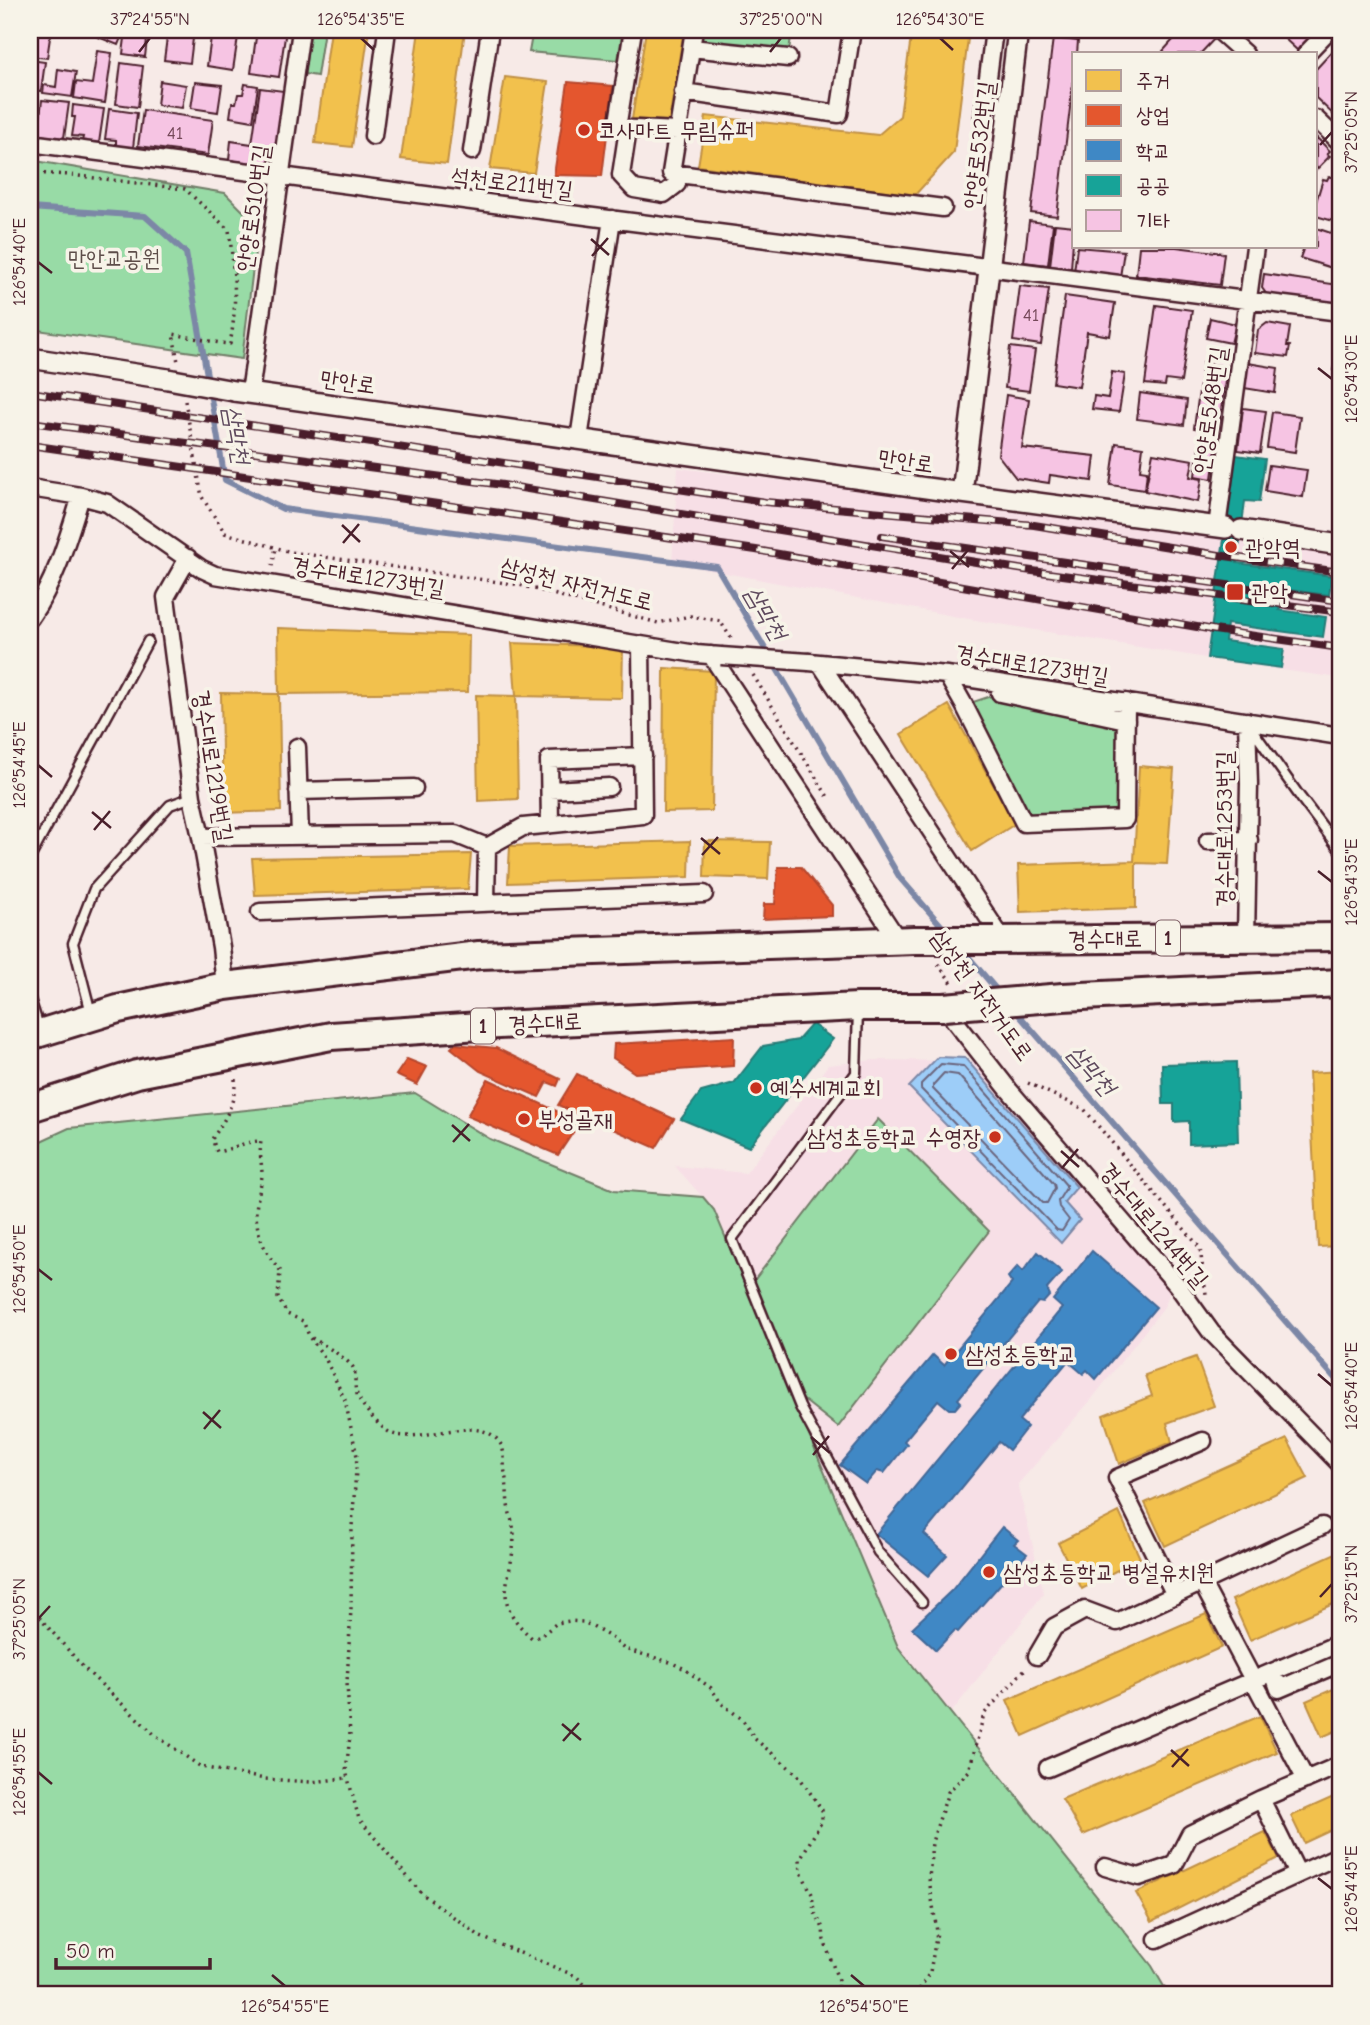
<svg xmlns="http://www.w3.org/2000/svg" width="1370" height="2025" font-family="'Comic Neue','Poor Story',sans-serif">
<rect width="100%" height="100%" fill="#f7eae7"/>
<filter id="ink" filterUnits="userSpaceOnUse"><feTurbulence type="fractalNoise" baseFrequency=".0143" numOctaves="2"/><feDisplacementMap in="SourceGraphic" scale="14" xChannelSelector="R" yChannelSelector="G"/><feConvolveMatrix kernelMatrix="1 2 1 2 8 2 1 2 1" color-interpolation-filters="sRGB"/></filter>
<g filter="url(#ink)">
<!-- built -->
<path fill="#f7dfe6" d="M678,468L1145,524L1340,555V678L1267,668L969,619L672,563Z
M874,1060L974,1061L1171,1290L1164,1307L1091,1400L1018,1484L1044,1593L951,1713L898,1647L714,1210L675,1166L746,1173L828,1065Z"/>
<!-- green -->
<path fill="#98dba6" stroke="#717d68" stroke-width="2" d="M311,30H324L317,76L304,74Z
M533,30H623L618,60L529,52Z
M694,30H792L788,58L691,48Z
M30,160L225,193L258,226L242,359L30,329Z
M1000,693L1126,720L1125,819L1024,823L964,705Z
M415,1093L490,1139L614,1190L703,1197L714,1210L898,1647L1152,1966L1169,1995H30V1146L69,1128Z
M878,1119L989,1231L838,1427L796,1394L752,1283Z"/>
<!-- water -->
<path fill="#9dcdf8" stroke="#7c87a6" stroke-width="2" d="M938,1057L965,1058L1077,1187L1064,1202L1080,1220L1061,1243L909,1087Z"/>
<!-- homes -->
<path fill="#f2c14e" stroke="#c09044" stroke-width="2" d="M331,30H369L352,147L315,143Z
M419,30H465L447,164L401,159Z
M646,30H684L669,121L632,119Z
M912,30H969L954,152L915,195L698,166L706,116L878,135L900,116Z
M505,77L548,82L534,173L490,169Z
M278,628L469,635L468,692L279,694Z
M512,643L623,647L622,698L516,696Z
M664,668L714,671L712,811L663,812Z
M221,693L279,694L281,811L223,813Z
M476,695L516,696L518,799L478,801Z
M949,705L1015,824L972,851L901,734Z
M1139,766L1174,769L1167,864L1136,863V908L1020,912L1018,865L1134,861Z
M690,841L689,877L508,883L510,846Z
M705,841L770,842L768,879L704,877Z
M471,854L468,889L255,895L252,858Z
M1340,1071V1246L1318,1247L1309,1073Z
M1196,1357L1214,1406L1167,1423L1172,1442L1119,1464L1103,1415L1152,1396L1145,1375Z
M1287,1439L1308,1478L1165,1546L1145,1503Z
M1119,1512L1140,1558L1082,1589L1058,1543Z
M1340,1551V1601L1250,1640L1232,1600Z
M1206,1614L1222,1647L1023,1736L1007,1700Z
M1340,1686V1729L1322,1737L1306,1701Z
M1260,1716L1277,1752L1083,1835L1062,1799Z
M1340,1794V1826L1304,1843L1291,1816Z
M1265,1832L1279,1858L1152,1922L1136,1893Z"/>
<!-- shops -->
<path fill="#e4572e" stroke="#b6462d" stroke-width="2" d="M568,82L613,86L602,176L554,175Z
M778,867H801L832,905V916L763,919L764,904H775Z
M734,1037L733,1066L635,1073L613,1058L614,1044Z
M455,1044L496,1048L560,1079L557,1086L547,1082L539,1097L480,1071L451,1048Z
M407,1059L427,1067L417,1085L396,1075Z
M577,1074L674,1119L656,1148L558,1105Z
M488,1079L580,1122L558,1155L467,1116Z"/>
<!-- schools -->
<path fill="#3f88c5" stroke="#426897" stroke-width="2" d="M1092,1251L1156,1307L1096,1379L1087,1370L1083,1374L1068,1361L1019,1420L1027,1427L1009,1450L999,1442L924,1534L947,1555L928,1576L876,1534L1062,1308L1053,1300Z
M1038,1252L1062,1272L1047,1289L1050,1295L1043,1303L1038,1302L958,1399L961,1402L955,1409H949L938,1400L904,1441L907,1444L884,1473L877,1471L866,1484L840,1465L933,1355L944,1365L1012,1283L1008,1277L1018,1266L1023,1271Z
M1002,1527L1018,1540L1014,1544L1027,1554L958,1632L955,1630L936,1650L912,1628L952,1590Z"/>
<!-- public -->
<path fill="#17a398" stroke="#267b77" stroke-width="2" d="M1236,455L1265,459L1259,502L1245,501L1237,563L1332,576L1329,595L1281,589L1279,610L1326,617L1323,637L1227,624L1225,641L1284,649L1281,668L1207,658Z
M812,1024L833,1039L749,1147L681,1119L701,1092L734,1083L763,1046L798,1040Z
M1236,1062L1238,1142L1189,1144V1121L1174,1122V1104H1163L1162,1064Z"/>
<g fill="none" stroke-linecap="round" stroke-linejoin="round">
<!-- shore -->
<path stroke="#6b657d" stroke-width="2" d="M941,1064L963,1066L1066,1185V1188L1058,1201L1059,1207L1069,1220L1062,1231L1057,1230L921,1089V1084Z
M944,1073L958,1075L1054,1184L1055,1188L1047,1203H1043L933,1089V1085Z"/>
<!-- stream -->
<path stroke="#7c87a6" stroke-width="6" d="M30,208L145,216L186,253L225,480L283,509L717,567L900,878L946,931
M960,947L1001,995
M1013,1008L1340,1384"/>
</g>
<!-- building -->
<path fill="#f6c4e3" stroke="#4a1f2b" stroke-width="2" d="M30,30L51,31L47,58L30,56Z
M81,30H124L118,45Z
M126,30H148L145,57L123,54Z
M168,30H194L190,63L164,60Z
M212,30H239L233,70L207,66Z
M257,30H286L279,77L251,73Z
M1182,30H1208L1216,37L1200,54H1166L1163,51Z
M1294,30H1317L1298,51L1285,39Z
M1053,38L1078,41L1077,54H1074V75L1057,216L1031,213Z
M1340,43V121L1316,98V69Z
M97,51L112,53L105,103L74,98L76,82L92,84Z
M30,60L45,62L41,91L30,89Z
M121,63L143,66L138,107L116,104Z
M58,69L76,72L72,97L43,93L44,85L56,87Z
M160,81L186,85L182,108L157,105Z
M195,82L222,85L218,112L191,108Z
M245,84L258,86L253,121L230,117L232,103H236L238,94H243Z
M260,88L284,91L275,155L265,165L229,160L231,141L252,144Z
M30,96L35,97L30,133Z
M42,100L69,103L64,138L38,135Z
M73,105L104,109L99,143L82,141L83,137L72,136L75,117H72Z
M109,109L137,113L133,148L116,146V140L105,139Z
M143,110L213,120L208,155L138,146Z
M1316,137L1330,151L1327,154L1330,156L1316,170Z
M1329,176L1340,180V223L1316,216V202L1323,179L1327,180Z
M1029,221L1053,224L1048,265L1024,262Z
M1055,224L1074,226L1071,269L1050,266Z
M1316,228L1340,236V253L1335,269L1300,258L1304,247H1316Z
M1077,247L1124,251L1120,277L1074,272Z
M1139,247H1176L1224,253L1220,285L1136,275Z
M1264,274L1339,285L1336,309L1270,299L1262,288Z
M1020,286L1049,289L1041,345L1013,341Z
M1065,296L1115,303L1110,336L1087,332L1079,387L1053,383Z
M1156,305L1192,310L1181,382L1166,380L1165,386L1145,384Z
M1210,318L1236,324L1231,343L1206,338Z
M1267,323L1290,327L1287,346H1290L1288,357L1255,353L1258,330Z
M1340,344V372L1333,370Z
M1010,347L1035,350L1029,391L1005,388Z
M1203,363L1227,367L1218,432L1194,428Z
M1248,363L1278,368L1275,393L1244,388Z
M1112,372L1125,374L1119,412L1092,409L1094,396L1108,398Z
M1140,393L1187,400L1184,425L1137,419Z
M1006,395L1029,399L1022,448L1095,456L1092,481L1050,475L1049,483L1016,478L998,455Z
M1243,408L1266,411L1260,453L1238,450Z
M1272,412L1300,416L1295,452L1267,448Z
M1116,443L1143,447L1140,470L1147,471L1145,490L1110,485Z
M1199,446L1216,448L1212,479L1195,476Z
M1153,453L1193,460L1190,477L1202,479L1198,502L1145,491Z
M1269,465L1307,470L1303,497L1265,491Z"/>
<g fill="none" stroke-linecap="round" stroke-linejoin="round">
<defs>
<path id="service" d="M1249,725L1301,798L1340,850
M30,858L148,641
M30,999L40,1030
M858,1010L856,1073L732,1239L800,1407L878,1552L922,1602
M91,1013L73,943L94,889L170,805L192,797"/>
<path id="minor" d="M633,30L617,128L677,131
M694,30L671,173L943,208
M1218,30L1245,54
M691,48L788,58
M1306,54L1329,30
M683,92L839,114L852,30
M983,117L994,30
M1316,119L1340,142
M628,129L621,175L634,189L664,194L677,184
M373,136L387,30
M30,143L601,218L1340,312
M472,151L490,30
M250,393L301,30
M579,439L612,219
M30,488L81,496L107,503L202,569L215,575L696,654L721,656
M1217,527L1255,247
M188,558L166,597L192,797L201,837L221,947L225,986
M30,618C56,581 68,538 81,496
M711,655L898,940
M809,662L947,675L1340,736
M820,663L1003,940
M947,675L964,705L1024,823L1125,819L1126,702
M1000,693L1126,720
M297,747L300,836
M550,790L609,787
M298,791L414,788
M550,824L549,760L643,756
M201,837L455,834L487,847L523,827L643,815L641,645
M1208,841L1249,840
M486,902L487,847
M260,912L704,894
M1246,937L1249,784L1247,721
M944,1007L1009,1090L1177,1285L1211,1332L1340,1464
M1203,1441L1117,1478L1175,1595L1322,1526
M1202,1583L1306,1780
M1037,1656L1054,1627L1085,1610L1117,1622L1175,1595
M1273,1672L1279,1689L1340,1663
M1048,1768L1340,1643
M1261,1799L1298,1874
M1105,1867L1139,1877L1174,1865L1190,1834L1261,1799L1340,1765
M1157,1939L1340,1855"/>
<path id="tertiary" d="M30,358L168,379
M234,391L962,493L1226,528
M962,493L1018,30
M1241,530L1340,545"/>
<path id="primary" d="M995,940L1340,937
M1063,997L1340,983
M30,1036L118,1009L225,986L479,955L915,940
M30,1108L137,1074L331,1036L480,1026L858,1007H944"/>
</defs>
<!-- service casing -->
<use href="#service" stroke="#4a1f2b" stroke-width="13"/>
<!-- minor casing -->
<use href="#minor" stroke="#4a1f2b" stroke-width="21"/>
<!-- tertiary casing -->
<use href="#tertiary" stroke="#4a1f2b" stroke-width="24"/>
<!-- primary casing -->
<use href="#primary" stroke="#4a1f2b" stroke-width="32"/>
<!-- path -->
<path stroke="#4a1f2b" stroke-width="3.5" stroke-dasharray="2 5" stroke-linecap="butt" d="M30,173L71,175L185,189L229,230C234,271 238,302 230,344L220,343L173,334L178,362
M185,401L202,497L225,533L291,552L520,585L658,623L690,616L720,621L731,638
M272,566L276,548
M753,675L828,797
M938,964L952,983
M235,1079C236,1102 225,1120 212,1139L217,1152C233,1149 245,1141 261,1141C259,1154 262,1163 262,1175C261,1188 256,1201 256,1214C257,1236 266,1254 280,1270L278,1298L287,1314L303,1321L310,1338L325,1358L345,1400L357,1456L352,1527L351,1608L347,1683L350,1736L346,1771L359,1819L421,1893L481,1937L576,1976L595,1995
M1028,1083L1084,1109L1200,1248L1206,1294
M312,1338C321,1343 350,1360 354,1369C356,1376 354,1384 356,1391C359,1404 380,1429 393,1434C423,1444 479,1412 500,1443C506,1452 503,1463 505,1473C507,1484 507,1494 508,1505C510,1516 514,1525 514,1536C513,1583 488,1599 532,1638L539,1637L557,1623L570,1621L584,1622L612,1638L624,1649L670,1662L683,1668L711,1688L721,1703L742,1719L755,1739L798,1775L822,1810V1821L800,1859L801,1872L812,1894L814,1911L823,1928L824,1940L838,1980L837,1995
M30,1607L85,1669L155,1735L201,1767L265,1779L311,1782L348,1778
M916,1995L930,1972L937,1932L929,1879L932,1842L948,1792L969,1771L984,1714L1026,1668"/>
<!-- service -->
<use href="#service" stroke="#f7f3e8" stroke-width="8"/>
<!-- minor -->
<use href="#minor" stroke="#f7f3e8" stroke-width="16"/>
<!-- tertiary -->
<use href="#tertiary" stroke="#f7f3e8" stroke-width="19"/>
<!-- primary -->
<use href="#primary" stroke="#f7f3e8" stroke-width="26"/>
<defs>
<path id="rail" d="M30,392L765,502L1034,525L1225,556L1340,572
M30,422L503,485L1025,570L1340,612
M30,445L756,550L1214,630L1340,648
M882,536L1340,601"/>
</defs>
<!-- rail casing -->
<use href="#rail" stroke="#4a1f2b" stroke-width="8"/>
<!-- rail -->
<use href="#rail" stroke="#f7f3e8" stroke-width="5" stroke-dasharray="16" stroke-linecap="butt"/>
<defs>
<path id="minor-bridge" d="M721,656L809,662"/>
<path id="tertiary-bridge" d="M168,379L234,391"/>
<path id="primary-bridge" d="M915,940H995
M944,1007L1063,997"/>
</defs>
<!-- minor-bridge casing -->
<use href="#minor-bridge" stroke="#4a1f2b" stroke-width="21" stroke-linecap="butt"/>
<!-- tertiary-bridge casing -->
<use href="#tertiary-bridge" stroke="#4a1f2b" stroke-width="24" stroke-linecap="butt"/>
<!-- primary-bridge casing -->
<use href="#primary-bridge" stroke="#4a1f2b" stroke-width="32" stroke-linecap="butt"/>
<!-- minor-bridge -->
<use href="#minor-bridge" stroke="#f7f3e8" stroke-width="16"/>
<!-- tertiary-bridge -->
<use href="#tertiary-bridge" stroke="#f7f3e8" stroke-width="19"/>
<!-- primary-bridge -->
<use href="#primary-bridge" stroke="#f7f3e8" stroke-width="26"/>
</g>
</g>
<!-- ticks -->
<path fill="none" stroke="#4a1f2b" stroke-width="2.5" d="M361,38L374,50M940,38L953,50M139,52L150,38M770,52L781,38M1320,145L1332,132M591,239L609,255M592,256L608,238M38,262L52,273M1318,368L1332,379M342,525L360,542M343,543L359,524M950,551L969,567M952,569L968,550M38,765L52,777M92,812L111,828M94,830L110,811M701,838L720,854M702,855L718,837M1318,871L1332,882M452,1125L470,1141M453,1142L469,1124M1061,1151L1079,1167M1062,1168L1078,1149M38,1269L52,1280M1318,1374L1332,1386M203,1412L221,1428M204,1429L220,1410M811,1437L830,1453M813,1455L829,1436M1320,1597L1332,1584M38,1619L50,1606M562,1724L581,1740M563,1741L579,1723M1171,1750L1189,1766M1172,1767L1188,1749M38,1772L52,1784M1318,1878L1332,1889M272,1975L285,1986M851,1975L864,1986"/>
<!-- markers -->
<g fill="#c8321e" stroke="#f7f3e8" stroke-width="2.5">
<circle cx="584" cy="130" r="7"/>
<circle cx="1231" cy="547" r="7"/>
<rect x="1226" y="583" width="18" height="18" rx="3.5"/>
<circle cx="756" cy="1088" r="7"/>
<circle cx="524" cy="1119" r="7"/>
<circle cx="995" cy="1137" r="7"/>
<circle cx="951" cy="1354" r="7"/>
<circle cx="989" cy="1572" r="7"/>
</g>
<g text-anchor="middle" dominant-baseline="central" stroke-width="7" stroke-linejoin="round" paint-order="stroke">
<!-- number labels -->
<g font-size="19" fill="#754859">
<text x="175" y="133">41</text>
<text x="1031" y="315">41</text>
</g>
<!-- shield labels -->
<g fill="#f7f3e8" stroke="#7e5f64" stroke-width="2">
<rect x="1156" y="920.5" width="24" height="35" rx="5"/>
<rect x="471" y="1008.5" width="24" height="35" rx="5"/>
</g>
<g font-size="21" font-weight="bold" fill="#4a1f2b">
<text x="1168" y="938">1</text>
<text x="483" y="1026">1</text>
</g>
<!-- poi labels -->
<g font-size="23" fill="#4a1f2b" stroke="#f7f3e8" text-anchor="start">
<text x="598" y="130">코사마트 무림슈퍼</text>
<text x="1245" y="547">관악역</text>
<text x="1251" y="592">관악</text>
<text x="770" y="1088">예수세계교회</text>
<text x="538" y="1119">부성골재</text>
<text x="981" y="1137" text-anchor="end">삼성초등학교 수영장</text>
<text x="965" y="1354">삼성초등학교</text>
<text x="1003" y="1572">삼성초등학교 병설유치원</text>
</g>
<!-- street labels -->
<g font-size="23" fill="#4a1f2b" stroke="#f7f3e8">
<text transform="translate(979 145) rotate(-83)">안양로532번길</text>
<text transform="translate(512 183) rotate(7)">석천로211번길</text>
<text transform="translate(253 208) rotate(-82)">안양로510번길</text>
<text transform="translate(348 382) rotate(8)">만안로</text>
<text transform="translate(1210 410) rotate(-82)">안양로548번길</text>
<text transform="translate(906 461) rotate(8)">만안로</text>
<text transform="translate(368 577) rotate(9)">경수대로1273번길</text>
<text transform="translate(577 584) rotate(14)">삼성천 자전거도로</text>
<text transform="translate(1032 665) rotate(9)">경수대로1273번길</text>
<text transform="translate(213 766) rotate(81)">경수대로1219번길</text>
<text transform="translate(1224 829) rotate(-90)">경수대로1253번길</text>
<text transform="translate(1105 939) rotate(-1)">경수대로</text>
<text transform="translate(982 995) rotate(54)">삼성천 자전거도로</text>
<text transform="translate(545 1023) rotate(-3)">경수대로</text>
<text transform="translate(1154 1225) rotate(50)">경수대로1244번길</text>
</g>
<!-- park labels -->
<g font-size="23" fill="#5e4e4a" stroke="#f7f3e8">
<text x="114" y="258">만안교공원</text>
</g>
<!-- water labels -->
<g font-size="24" font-style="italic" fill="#5f4a5e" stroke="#f7f3e8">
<text transform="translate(237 435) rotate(80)">삼막천</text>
<text transform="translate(766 613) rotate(60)">삼막천</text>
<text transform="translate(1092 1070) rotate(49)">삼막천</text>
</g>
</g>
<!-- margin -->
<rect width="1370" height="2025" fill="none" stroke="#f7f3e8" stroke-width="77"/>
<!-- legend -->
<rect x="1072" y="52" width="245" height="196" fill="#f7f3e8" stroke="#b29e9c" stroke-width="2"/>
<rect x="1086" y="70" width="35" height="21" fill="#f2c14e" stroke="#b29e9c" stroke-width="2"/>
<text x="1136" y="88" font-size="21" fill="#4a1f2b">주거</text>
<rect x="1086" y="105" width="35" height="21" fill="#e4572e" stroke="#b29e9c" stroke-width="2"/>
<text x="1136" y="122" font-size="21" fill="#4a1f2b">상업</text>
<rect x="1086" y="140" width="35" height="21" fill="#3f88c5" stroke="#b29e9c" stroke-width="2"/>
<text x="1136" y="158" font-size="21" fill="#4a1f2b">학교</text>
<rect x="1086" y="175" width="35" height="21" fill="#17a398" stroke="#b29e9c" stroke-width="2"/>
<text x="1136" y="192" font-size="21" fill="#4a1f2b">공공</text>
<rect x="1086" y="210" width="35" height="21" fill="#f6c4e3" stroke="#b29e9c" stroke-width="2"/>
<text x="1136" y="228" font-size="21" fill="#4a1f2b">기타</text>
<!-- scale -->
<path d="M56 1958v10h154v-10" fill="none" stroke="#4a1f2b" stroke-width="3.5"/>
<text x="66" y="1958" font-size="21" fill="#4a1f2b" stroke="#f7f3e8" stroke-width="5" paint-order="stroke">50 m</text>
<rect x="38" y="38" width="1294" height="1948" fill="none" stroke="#4a1f2b" stroke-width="2.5"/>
<g font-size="18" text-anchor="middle" fill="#4a1f2b">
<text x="150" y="25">37°24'55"N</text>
<text x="361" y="25">126°54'35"E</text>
<text x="781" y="25">37°25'00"N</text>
<text x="940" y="25">126°54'30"E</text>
<text transform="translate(1351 132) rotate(-90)" y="6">37°25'05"N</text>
<text transform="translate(19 262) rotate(-90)" y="6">126°54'40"E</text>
<text transform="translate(1351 379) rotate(-90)" y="6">126°54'30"E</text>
<text transform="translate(19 765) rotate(-90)" y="6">126°54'45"E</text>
<text transform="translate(1351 882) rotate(-90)" y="6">126°54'35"E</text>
<text transform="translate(19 1269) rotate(-90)" y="6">126°54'50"E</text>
<text transform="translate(1351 1386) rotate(-90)" y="6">126°54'40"E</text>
<text transform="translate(1351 1584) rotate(-90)" y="6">37°25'15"N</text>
<text transform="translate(19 1619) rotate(-90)" y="6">37°25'05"N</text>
<text transform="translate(19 1772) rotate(-90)" y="6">126°54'55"E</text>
<text transform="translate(1351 1889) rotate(-90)" y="6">126°54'45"E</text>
<text x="285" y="2012">126°54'55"E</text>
<text x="864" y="2012">126°54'50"E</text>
</g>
</svg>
